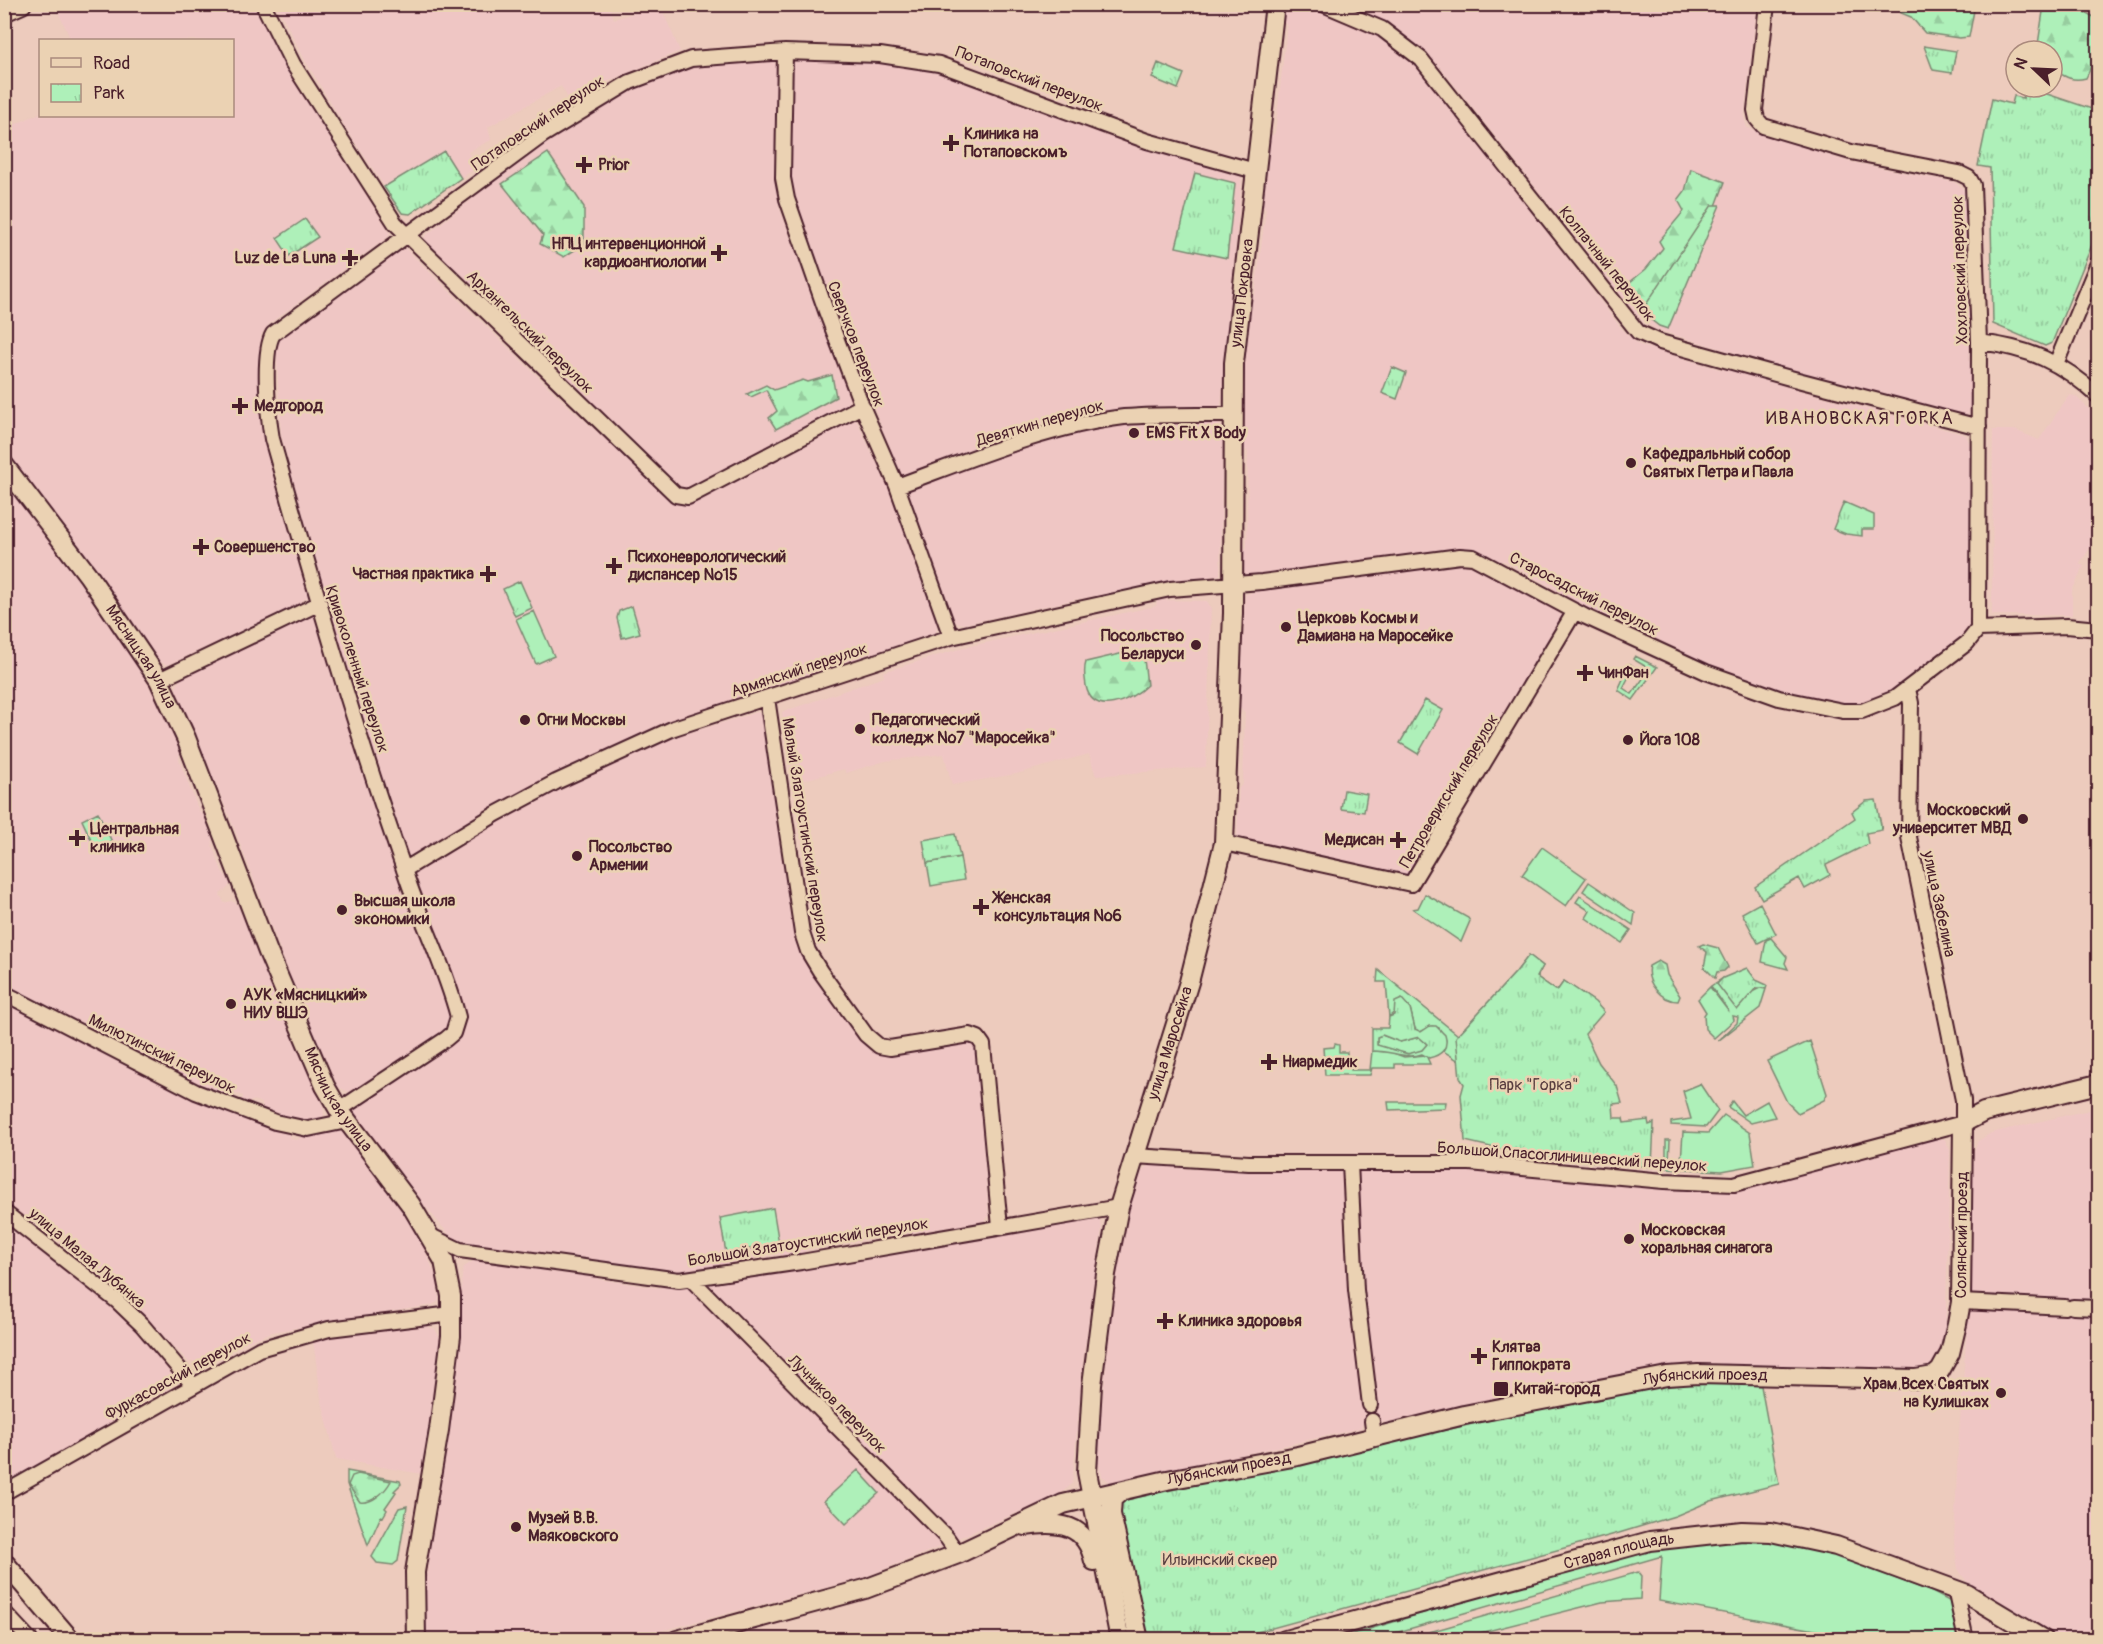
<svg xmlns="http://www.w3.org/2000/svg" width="2103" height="1644" font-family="Pangolin,sans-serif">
<defs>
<pattern id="forest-firs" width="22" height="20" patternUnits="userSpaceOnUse" patternTransform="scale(1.5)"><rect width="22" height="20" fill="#aef0b9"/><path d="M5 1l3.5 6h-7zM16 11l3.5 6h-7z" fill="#97cd9f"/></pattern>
<pattern id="park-tufts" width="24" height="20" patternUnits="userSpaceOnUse" patternTransform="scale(1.5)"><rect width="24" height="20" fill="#aef0b9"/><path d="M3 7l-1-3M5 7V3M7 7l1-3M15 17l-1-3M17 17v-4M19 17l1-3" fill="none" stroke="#97cd9f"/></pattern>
</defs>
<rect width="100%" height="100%" fill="#edcbbd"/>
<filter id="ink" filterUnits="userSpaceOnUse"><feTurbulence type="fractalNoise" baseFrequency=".0167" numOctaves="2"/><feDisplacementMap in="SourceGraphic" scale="12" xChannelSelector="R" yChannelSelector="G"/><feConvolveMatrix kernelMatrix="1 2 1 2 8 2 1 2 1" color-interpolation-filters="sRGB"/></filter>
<g filter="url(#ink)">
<!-- built -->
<path fill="#efc6c4" d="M608,4L614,19L660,5L680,51L609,81L571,103L561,86L488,127L491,140L468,152L477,167L410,214L402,213L347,130L305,60L277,5Z
M55,5H255L290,74L390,233L387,238L270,323L261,335V392L268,439L266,445L301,574L306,576L308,597L295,606L168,665L156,661L93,570L5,450V129L40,113V116H232V40H71Z
M1287,5H1302L1349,22L1379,36L1408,58L1431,83L1622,329L1639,345L1719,369L1737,370L1787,387L1966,435L1971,446V619L1967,634L1889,693L1868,701L1844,703L1782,692L1757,685L1753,680L1719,668L1715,670L1602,617L1505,561H1497L1476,552L1413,557L1406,555L1359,565L1353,562L1267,573L1264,577L1244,575L1242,564L1243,552L1247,548L1248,452L1243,448L1246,335L1250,298L1255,294L1266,210L1262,205L1270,137L1275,133L1287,26L1282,20Z
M1341,5H1757L1744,118L1747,128L1846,161L1954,182L1963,188L1966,197L1971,413L1963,415L1819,378L1654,329L1634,312L1445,73L1426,53L1390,25Z
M797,59L867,61L938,72L1121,141L1242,177L1221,405L1214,410H1131L901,476L834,308L793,192L790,168L792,64Z
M774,62L777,65L776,180L779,206L850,399L847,405L686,489L681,490L425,240V236L519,162L594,111L634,90L686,67L721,63Z
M405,248L565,403L678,504H693L856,419L894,500L938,621L936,633L651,730L643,734L642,739L622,748L616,746L492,808L424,849L422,854L415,857L408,856L401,844L402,839L302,530L305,525L281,435L276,344L281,337Z
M2069,395L2075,396L2098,417V537L2079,564L2084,566L2072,591V615H1992L1993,430H2015L2039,440Z
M1167,422L1217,423L1223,428L1220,575L1073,600L965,624L955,622L906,493L910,488L1003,455L1095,428Z
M4,480L81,581L132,656L160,706L180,752L179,760L199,811L205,816L213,838L212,845L222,871L230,882L229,887L220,894L224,903L231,901L239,905L323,1106L324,1116L319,1121L303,1122L279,1117L263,1110L262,1103L254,1100L246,1104L242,1101L243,1096L235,1093L227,1097L198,1086L100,1037L5,984Z
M1462,563L1490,573L1564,616L1410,875L1406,877L1237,840L1239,788L1243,784L1245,712L1240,708L1245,595L1255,591Z
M1157,600L1207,601L1211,608L1206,767L1096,776L1089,754L1016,774L952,785L944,754L885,761L846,773L844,769L793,783L782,712L884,677L883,672L966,647L1156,606Z
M313,614H316L452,1012L449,1028L444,1032L352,1093L338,1087L323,1055L301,1005L235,830L176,689L181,676Z
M758,712L762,716L795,934L801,952L812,973L861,1039L876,1052L886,1054L967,1042L975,1046L989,1216L984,1221L970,1224L808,1248L804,1253L785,1257L780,1254L728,1263L724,1267L683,1273H663L489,1248L452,1238L408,1186L353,1111L354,1107L454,1041L466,1024L448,973L449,968L426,908L421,905L412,875L473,835L555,789L655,743Z
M5,1000L193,1098L265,1127L290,1134L291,1139L298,1140L301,1136L337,1129L344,1132L415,1228L437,1278L439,1301L432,1305L272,1332L200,1361L189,1362L123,1295L65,1246L5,1202Z
M2098,1108V1300L1972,1297L1970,1289L1974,1151L1978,1141L1991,1133Z
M1936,1138L1945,1139L1950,1151L1945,1346L1937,1370L1731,1369L1719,1363L1697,1364L1692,1369H1686L1679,1365L1656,1368L1651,1373L1550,1394L1389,1424L1379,1421L1376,1417L1362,1290L1357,1169H1478L1734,1191Z
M1149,1165L1195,1169L1345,1171L1350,1289L1365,1419L1361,1428L1113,1484L1102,1476L1097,1460L1112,1301L1131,1200L1140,1172Z
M1099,1218L1102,1228L1084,1353L1072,1484L1059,1495L958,1538L709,1289L710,1282L725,1277L731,1280L887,1256L1075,1223L1078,1220Z
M4,1222L113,1306L136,1329L174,1377L172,1385L166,1390L5,1486Z
M475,1260L542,1267L546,1271L574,1275L578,1273L595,1275L598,1279L659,1288L664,1285L691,1286L703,1299L704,1304L938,1536L942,1546L863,1578L629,1639L425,1640V1587L431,1539L459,1349L462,1275L464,1267Z
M1971,1309L2098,1316V1639H2061L1967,1582L1958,1569L1954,1542L1958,1448L1968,1314Z
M420,1324L435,1329L440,1338L422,1474L336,1459L321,1397L313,1340Z"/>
<!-- green -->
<path fill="#aef0b9" stroke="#7c8872" stroke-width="1.5" d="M534,611L554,656L536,664L516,619Z
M1635,656L1657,667L1633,700L1618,690L1630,664L1634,667L1623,688L1632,694L1650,669L1633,659Z
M98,812L112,842L96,850L82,820Z
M1542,847L1586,878L1566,906L1522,875Z
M960,857L964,880L931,886L927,863Z
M1589,882L1635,913L1633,925L1583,891Z
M1425,894L1468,918L1470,921L1461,942L1413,909L1418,908Z
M1580,896L1631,930L1622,943L1586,918L1590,911L1576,902Z
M1771,938L1787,957L1785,963L1788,969L1762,962L1766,940Z
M1529,955L1543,966L1537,977L1557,991L1564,981L1592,1000L1459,1061L1443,1051L1446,1040L1439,1028L1432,1026L1420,1032L1415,1029L1410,1008L1404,1003L1389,1017L1386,982H1377L1378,970L1458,1035L1516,972Z
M1723,978L1717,984L1752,992L1760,988L1766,989L1760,1008L1718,1041L1737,1023L1738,1017L1733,1016L1734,1020L1714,1038L1705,1029L1704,1015L1706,1012L1698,999L1710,987L1729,1012L1711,986Z
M1382,1035L1400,1042L1419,1037L1427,1044C1420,1061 1390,1051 1377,1045V1037Z
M1810,1041L1827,1094L1824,1100L1798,1113L1787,1102L1767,1061Z
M1335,1044L1339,1045V1052H1347V1062L1351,1063V1070H1370L1372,1051L1391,1052L1404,1057L1426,1055L1430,1064H1395V1068H1372L1370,1075H1325L1323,1048L1334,1047Z
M1700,1084L1718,1111L1706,1127L1671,1125V1122L1691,1119L1683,1091Z
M1732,1101L1743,1115L1767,1101L1775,1117L1751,1123L1728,1107Z
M1388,1102H1446L1445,1108L1389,1110Z
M1724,1115L1750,1133L1755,1165L1722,1171L1666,1168V1140H1670L1669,1161L1681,1162L1683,1132L1708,1133Z
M858,1470L879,1493L846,1524L824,1501Z
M347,1471L400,1481L401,1484L394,1491L396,1492L385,1508L387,1510L383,1517L381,1516L368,1545L347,1484Z
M407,1506L398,1561L393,1565L377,1563L372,1557L399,1508Z
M1747,1537L1808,1545L1932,1592L1951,1602L1959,1639H1863L1659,1601L1662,1556L1374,1639L1333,1640L1634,1550Z
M1638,1572L1641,1576L1640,1599L1602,1602L1456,1639H1405Z"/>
<!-- forest -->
<path fill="url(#forest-firs)" stroke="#7c8872" stroke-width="1.5" d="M1897,5H1975L1969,37L1959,38L1925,33L1911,17L1901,13Z
M2044,5H2072L2094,17C2100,36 2095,61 2086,78C2071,82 2064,76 2052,69V51H2037Z
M548,153L584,207V244L564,257L540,244L543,235L502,184Z
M1691,169L1725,182L1704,238L1646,313L1624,287L1646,269L1663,248L1659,241L1684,211L1678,200L1685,191Z
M832,375L836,397L776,429L769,418L777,411L766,390L751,397L747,394L766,385L774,390L803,380L808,382Z
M1128,652L1144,659L1147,685C1131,701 1093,718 1086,686C1085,677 1083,671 1086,662Z
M1703,944L1718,948L1728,967L1724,971L1717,972L1715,978L1704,967L1707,952L1699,946Z
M1658,961L1665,965L1667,975L1680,996L1678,1001C1661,1001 1645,982 1649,966Z
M358,1474L391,1481C385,1492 372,1504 360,1502L348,1485L352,1476Z"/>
<!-- park -->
<path fill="url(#park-tufts)" stroke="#7c8872" stroke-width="1.5" fill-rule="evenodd" d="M1924,46L1956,51L1952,73L1933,70Z
M1158,63L1184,74L1178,89L1152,78Z
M2026,87L2098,111V230L2052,343L2045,346L1993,324L1990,168L1978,166L1992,99L2012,104L2014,96L2023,98Z
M444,151L461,178L410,214L402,213L384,187Z
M1195,173L1235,183L1227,258L1176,247Z
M1712,205H1720L1668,329L1659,326L1641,312Z
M305,219L318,237L289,256L277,238Z
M1392,367L1406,373L1397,399L1382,393Z
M1844,502L1874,515V529H1862V536L1846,534L1833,529Z
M520,581L532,608L515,616L503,589Z
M632,606L640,633L622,638L617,618L619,611Z
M1425,700L1443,710L1418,754L1400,743Z
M1344,790L1367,794L1364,812L1341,809Z
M1876,800L1882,830L1866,833L1868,844L1826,865L1830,875L1805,889L1799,878L1762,899L1755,887L1855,818L1852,812L1866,801Z
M955,834L960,857L927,863L923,840Z
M1760,903L1776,934L1758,943L1742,913Z
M1529,955L1543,966L1537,977L1557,991L1564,981L1595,1002L1604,1012L1585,1034L1599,1063L1617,1086L1622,1103L1613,1104L1614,1118H1623L1624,1123L1648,1120L1649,1125L1654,1123L1652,1167L1529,1156L1465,1141L1461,1095L1464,1084L1460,1078L1456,1037L1516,972Z
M1747,968L1756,980L1767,985L1766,988H1756L1737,1010L1717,984L1723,978Z
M1402,999L1410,1008L1415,1029L1421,1032L1430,1026H1436L1445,1035C1449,1048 1442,1055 1429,1058L1422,1054C1405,1060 1391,1050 1372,1051V1028H1388L1389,1017L1394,1015L1395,1002ZM1382,1035L1400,1042L1419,1037L1427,1044L1422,1050L1408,1054L1377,1045V1037Z
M773,1208L779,1244L726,1253L720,1218Z
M1709,1380L1761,1386L1779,1484L1711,1501L1675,1516L1619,1533L1228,1640L1144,1639L1118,1503L1121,1501L1655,1384Z"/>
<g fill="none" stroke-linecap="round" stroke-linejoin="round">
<defs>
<path id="minor" d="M263,4L293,64L395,223L676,495L688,497L862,406
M1323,4L1382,29L1421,59L1638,332L1660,342L1790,378L1979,427
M1767,4L1755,110L1757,119L1763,126L1851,152L1959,173L1969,178L1973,185L1979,342L1978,629
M785,52L783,178L787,199L826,311L862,406L897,486L951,637
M1979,342C2029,348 2062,362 2098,396
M2056,364L2098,263
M897,486C968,460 1048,426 1124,417C1160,414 1197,415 1234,415
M1978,629L2067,626L2098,629
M159,680L320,603
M767,698L802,933L808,951L820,971L866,1035L879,1046L890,1048L970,1035L978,1038L983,1045L1000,1227
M1224,843L1411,884L1575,611
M404,870L496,814L556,782L674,728L951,637L1170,589L1262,582L1460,556L1473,557L1584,616L1706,672L1779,698L1843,711H1862L1895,698L1967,643L1978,629
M4,993L196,1092L275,1122L308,1129L347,1121
M339,1110L446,1039L453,1033L458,1017C446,970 424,927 408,881C357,736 314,587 272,439C268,416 262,353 273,334L543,135L630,82L691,59L785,52L880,55L939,64L1147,141L1255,171
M1134,1156L1249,1163H1470L1664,1181L1734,1184L1963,1123V1100L1909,837L1911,703L1908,689
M1350,1163L1356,1290L1370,1405
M4,1212L117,1301L142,1325L193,1385
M433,1237L460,1250L679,1280L801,1262L1119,1207
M691,1279L947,1538L958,1554
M1961,1302L2065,1307
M2073,1307L2098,1308
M1372,1421L1374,1436
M4,1493L259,1349L329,1329L452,1314
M1955,1589L1966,1640
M4,1612L30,1640"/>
<g id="major">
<path d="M4,12L22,4"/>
<path id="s1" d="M4,465L88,575L159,680L186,738L268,952L325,1086L339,1110L411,1205L444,1261L451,1296V1336L439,1430L415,1572L416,1640"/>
<path d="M1121,1491L1112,1499L1111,1514L1139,1640"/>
<path d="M1025,1526C1058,1521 1086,1523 1094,1561"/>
<path d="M4,1562L71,1640"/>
<path id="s2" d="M677,1640L865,1589L958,1554L1063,1504L1167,1480L1298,1456L1464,1415L1667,1376L1698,1374L1916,1379L1934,1376L1940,1371L1950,1353L1957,1324L1961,1302L1963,1123L1984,1112L2098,1084"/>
<path id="s3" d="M1120,1640L1087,1472L1092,1385L1106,1274L1119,1207L1189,982L1224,843L1233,613L1234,363L1275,4"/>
<path id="s4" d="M1285,1640L1650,1541L1742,1531L1771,1532L1836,1546L1967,1594L2044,1640"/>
</g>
</defs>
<!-- minor casing -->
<use href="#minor" stroke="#4a1f2b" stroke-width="18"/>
<!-- major casing -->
<use href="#major" stroke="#4a1f2b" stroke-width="22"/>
<!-- minor -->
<use href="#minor" stroke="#ebd2b3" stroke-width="14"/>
<!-- major -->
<use href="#major" stroke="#ebd2b3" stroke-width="18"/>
</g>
</g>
<!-- markers -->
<g fill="#4a1f2b" stroke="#ebd2b3" stroke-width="2">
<path d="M948 134h6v6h6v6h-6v6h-6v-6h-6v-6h6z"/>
<path d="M581 156h6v6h6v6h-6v6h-6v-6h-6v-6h6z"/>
<path d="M716 244h6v6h6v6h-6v6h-6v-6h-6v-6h6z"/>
<path d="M347 249h6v6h6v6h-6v6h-6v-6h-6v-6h6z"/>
<path d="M237 397h6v6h6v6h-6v6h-6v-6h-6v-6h6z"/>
<circle cx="1134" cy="433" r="6"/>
<circle cx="1631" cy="463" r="6"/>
<path d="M198 538h6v6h6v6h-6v6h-6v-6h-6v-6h6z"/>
<path d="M611 557h6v6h6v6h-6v6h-6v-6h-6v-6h6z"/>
<path d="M485 565h6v6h6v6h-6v6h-6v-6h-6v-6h6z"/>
<circle cx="1286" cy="627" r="6"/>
<circle cx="1196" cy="645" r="6"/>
<path d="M1582 664h6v6h6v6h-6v6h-6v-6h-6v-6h6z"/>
<circle cx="525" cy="720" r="6"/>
<circle cx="860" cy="729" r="6"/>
<circle cx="1628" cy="740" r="6"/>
<circle cx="2023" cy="819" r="6"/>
<path d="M74 829h6v6h6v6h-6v6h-6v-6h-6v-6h6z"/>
<path d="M1395 831h6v6h6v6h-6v6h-6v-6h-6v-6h6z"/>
<circle cx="577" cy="856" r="6"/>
<path d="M978 898h6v6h6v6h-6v6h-6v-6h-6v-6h6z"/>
<circle cx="342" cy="910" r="6"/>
<circle cx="231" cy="1004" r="6"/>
<path d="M1266 1053h6v6h6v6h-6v6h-6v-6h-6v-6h6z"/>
<circle cx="1629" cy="1239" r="6"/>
<path d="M1162 1312h6v6h6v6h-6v6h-6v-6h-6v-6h6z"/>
<path d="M1476 1347h6v6h6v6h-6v6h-6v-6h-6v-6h6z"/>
<rect x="1493" y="1381" width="16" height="16" rx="3"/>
<circle cx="2001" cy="1393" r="6"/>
<circle cx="516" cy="1527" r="6"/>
</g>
<g text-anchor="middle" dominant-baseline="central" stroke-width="5" stroke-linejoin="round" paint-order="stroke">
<!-- street labels -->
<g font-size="16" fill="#4a1f2b" stroke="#ebd2b3">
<text transform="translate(1029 79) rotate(21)">Потаповский переулок</text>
<text transform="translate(538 123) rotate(-34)">Потаповский переулок</text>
<text transform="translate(1607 264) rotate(51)">Колпачный переулок</text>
<text transform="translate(1960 270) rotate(-92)">Хохловский переулок</text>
<text stroke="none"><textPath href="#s3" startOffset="1368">улица Покровка</textPath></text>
<text transform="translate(530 332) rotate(44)">Архангельский переулок</text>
<text transform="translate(856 344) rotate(69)">Сверчков переулок</text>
<text transform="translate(1040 423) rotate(-16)">Девяткин переулок</text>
<text transform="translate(1584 594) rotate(27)">Старосадский переулок</text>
<text stroke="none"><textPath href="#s1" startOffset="236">Мясницкая улица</textPath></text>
<text transform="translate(357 669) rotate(72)">Кривоколенный переулок</text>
<text transform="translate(799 670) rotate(-18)">Армянский переулок</text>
<text transform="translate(1449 791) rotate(-59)">Петроверигский переулок</text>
<text transform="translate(805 830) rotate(81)">Малый Златоустинский переулок</text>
<text transform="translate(1939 904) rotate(78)">улица Забелина</text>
<text stroke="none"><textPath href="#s3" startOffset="610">улица Маросейка</textPath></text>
<text transform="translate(162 1054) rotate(26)">Милютинский переулок</text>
<text stroke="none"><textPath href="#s1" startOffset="722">Мясницкая улица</textPath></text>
<text transform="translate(1572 1157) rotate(4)">Большой Спасоглинищевский переулок</text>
<text stroke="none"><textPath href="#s2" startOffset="1443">Солянский проезд</textPath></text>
<text transform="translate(808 1242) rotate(-9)">Большой Златоустинский переулок</text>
<text transform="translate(87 1258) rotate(40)">улица Малая Лубянка</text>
<text transform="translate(178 1376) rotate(-29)">Фуркасовский переулок</text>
<text stroke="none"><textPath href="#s2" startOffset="1066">Лубянский проезд</textPath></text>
<text transform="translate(837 1404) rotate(45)">Лучников переулок</text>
<text stroke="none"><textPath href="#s2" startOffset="580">Лубянский проезд</textPath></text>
<text stroke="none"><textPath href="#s4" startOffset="346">Старая площадь</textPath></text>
</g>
<!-- poi labels -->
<g font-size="16" font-weight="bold" fill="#4a1f2b" stroke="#ebd2b3" text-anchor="start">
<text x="964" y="134">Клиника на<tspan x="964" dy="18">Потаповскомъ</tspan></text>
<text x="598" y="165">Prior</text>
<text x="706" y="244" text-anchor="end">НПЦ интервенционной<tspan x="706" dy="18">кардиоангиологии</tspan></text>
<text x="336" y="258" text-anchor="end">Luz de La Luna</text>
<text x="254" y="406">Медгород</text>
<text x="1146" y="433">EMS Fit X Body</text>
<text x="1643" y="454">Кафедральный собор<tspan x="1643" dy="18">Святых Петра и Павла</tspan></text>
<text x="214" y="547">Совершенство</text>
<text x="628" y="557">Психоневрологический<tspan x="628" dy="18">диспансер №15</tspan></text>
<text x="474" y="574" text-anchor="end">Частная практика</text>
<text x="1298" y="618">Церковь Космы и<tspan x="1298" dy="18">Дамиана на Маросейке</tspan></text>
<text x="1184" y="636" text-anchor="end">Посольство<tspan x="1184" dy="18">Беларуси</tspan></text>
<text x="1598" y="673">ЧинФан</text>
<text x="537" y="720">Огни Москвы</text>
<text x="872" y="720">Педагогический<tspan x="872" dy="18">колледж №7 "Маросейка"</tspan></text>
<text x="1640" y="740">Йога 108</text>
<text x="2011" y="810" text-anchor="end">Московский<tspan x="2011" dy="18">университет МВД</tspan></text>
<text x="90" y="829">Центральная<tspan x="90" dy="18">клиника</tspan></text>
<text x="1384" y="840" text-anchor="end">Медисан</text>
<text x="589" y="847">Посольство<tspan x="589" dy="18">Армении</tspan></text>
<text x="994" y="898">Женская<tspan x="994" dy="18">консультация №6</tspan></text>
<text x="354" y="901">Высшая школа<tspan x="354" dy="18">экономики</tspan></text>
<text x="243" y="995">АУК «Мясницкий»<tspan x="243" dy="18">НИУ ВШЭ</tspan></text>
<text x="1282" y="1062">Ниармедик</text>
<text x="1641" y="1230">Московская<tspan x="1641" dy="18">хоральная синагога</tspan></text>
<text x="1178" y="1321">Клиника здоровья</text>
<text x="1492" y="1347">Клятва<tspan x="1492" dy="18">Гиппократа</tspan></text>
<text x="1989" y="1384" text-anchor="end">Храм Всех Святых<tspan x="1989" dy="18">на Кулишках</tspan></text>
<text x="1514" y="1389">Китай-город</text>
<text x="528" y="1518">Музей В.В.<tspan x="528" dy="18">Маяковского</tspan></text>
</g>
<!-- park labels -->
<g font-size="16" fill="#593e40" stroke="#ebd2b3">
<text x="1534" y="1085">Парк "Горка"</text>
<text x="1220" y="1560">Ильинский сквер</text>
</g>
<!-- neighbourhood labels -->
<g font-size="18" letter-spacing="1.5" fill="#4a1f2b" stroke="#ebd2b3">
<text x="1860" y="418">ИВАНОВСКАЯ ГОРКА</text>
</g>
</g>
<!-- margin -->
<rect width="2103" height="1644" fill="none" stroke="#ebd2b3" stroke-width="24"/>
<rect x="12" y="12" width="2079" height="1620" fill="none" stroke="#4a1f2b" stroke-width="2" filter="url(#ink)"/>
<!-- legend -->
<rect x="39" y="39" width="195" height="78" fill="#ebd2b3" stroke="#ab8a7d" stroke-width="1.5"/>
<rect x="51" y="58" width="30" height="9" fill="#ebd2b3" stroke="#ab8a7d" stroke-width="1.5"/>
<text x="93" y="69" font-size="18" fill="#4a1f2b">Road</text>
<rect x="51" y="84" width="30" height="18" fill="url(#park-tufts)" stroke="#ab8a7d" stroke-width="1.5"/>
<text x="93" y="99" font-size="18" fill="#4a1f2b">Park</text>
<!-- north arrow -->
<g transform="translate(2034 69) rotate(293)"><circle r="28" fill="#ebd2b3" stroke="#ab8a7d" stroke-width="1.5"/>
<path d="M0-4.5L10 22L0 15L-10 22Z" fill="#4a1f2b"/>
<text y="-9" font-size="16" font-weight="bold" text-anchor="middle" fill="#4a1f2b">N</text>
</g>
</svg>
